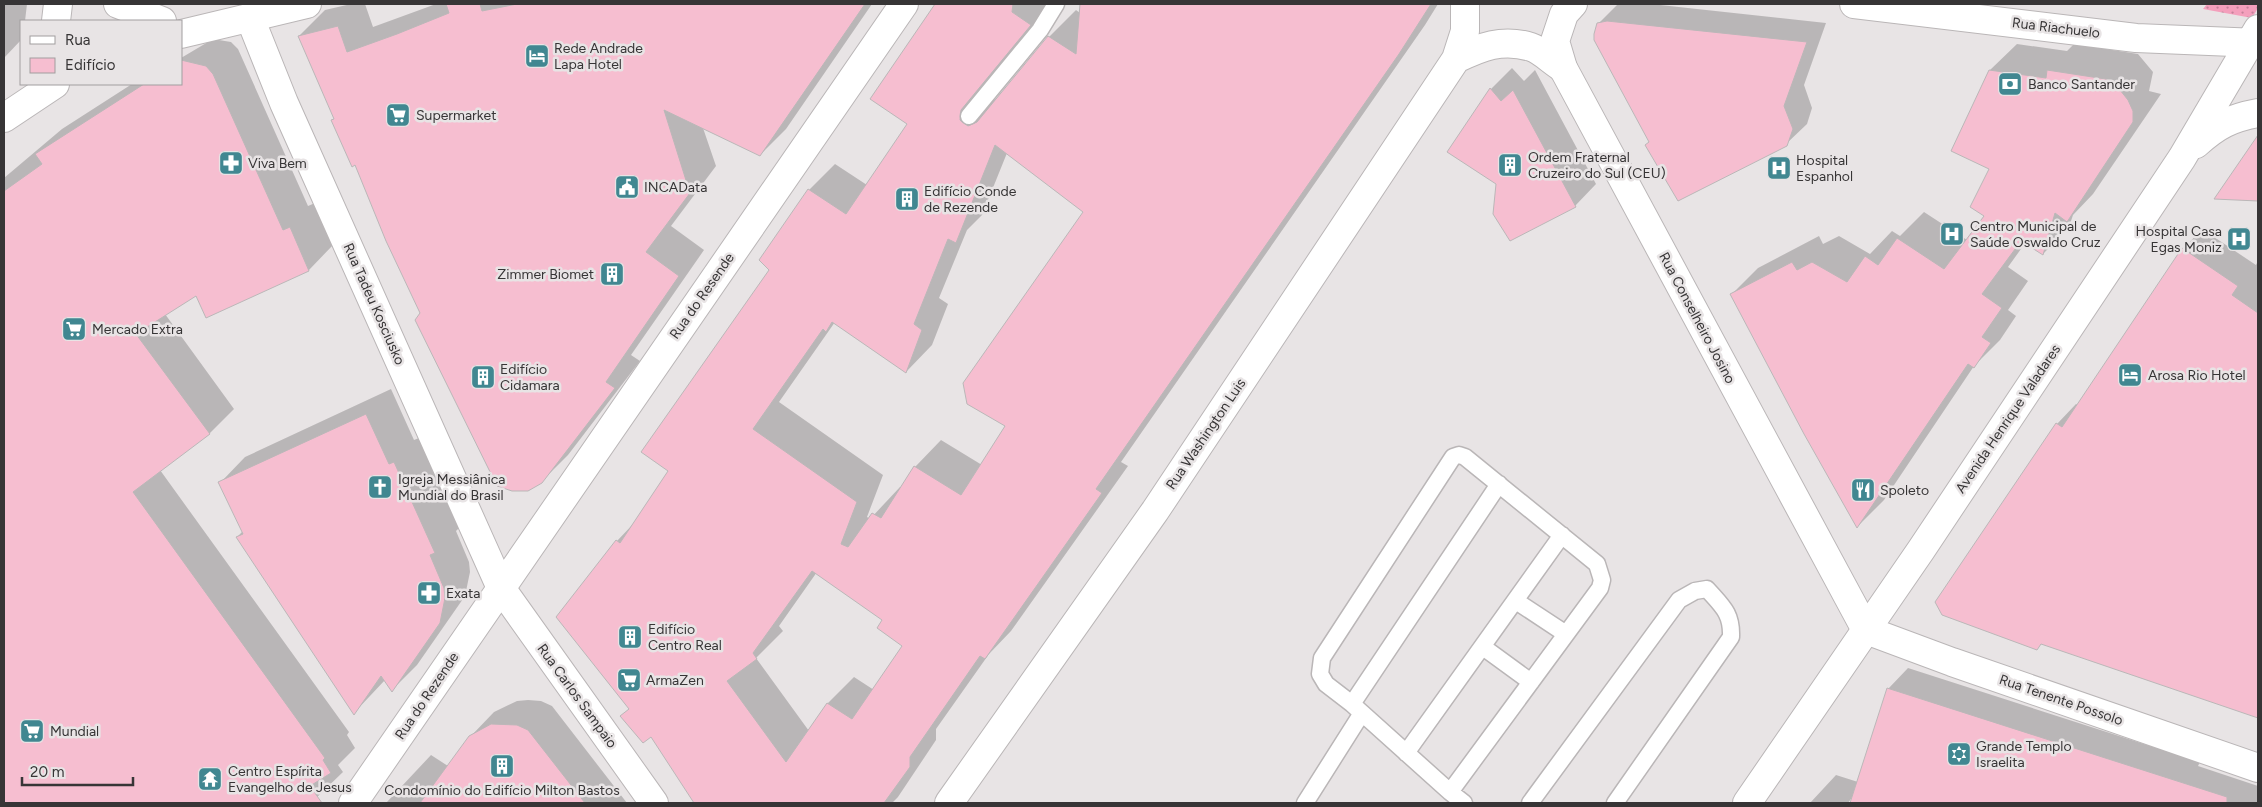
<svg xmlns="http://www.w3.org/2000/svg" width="2262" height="807" font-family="Figtree,sans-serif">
<defs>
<pattern id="park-dots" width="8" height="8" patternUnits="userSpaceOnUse" patternTransform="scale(1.25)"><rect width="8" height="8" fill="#f49fbc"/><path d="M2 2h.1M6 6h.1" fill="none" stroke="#c6829a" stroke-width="1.8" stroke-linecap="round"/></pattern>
</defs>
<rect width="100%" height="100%" fill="#e8e4e5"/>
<!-- park -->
<path fill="url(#park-dots)" d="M2207,4H2258V8L2252,18L2203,9Z"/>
<!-- shadow -->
<path fill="#0003" fill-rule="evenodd" d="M4,4H27L25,21H21V40L4,58Z
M351,4H365L373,27L436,4H872L786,129L760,155L703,128L716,166L671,226L704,250L631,355L640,361L568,455L541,482L421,313L299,36L325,10Z
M937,4H1052L986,93L995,100L1049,37L1076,10L1080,13L1081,4H1438L1425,25L1121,462L1128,466L1011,631L989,654L936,729V740L898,797L892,803H709L693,781L652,735L622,716L630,708L617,541L635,522L670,470L809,190L835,164L867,185L909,124L871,99ZM1007,153L1084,211L1007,425L982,465L941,440L915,467L901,488L900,487L870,519L867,517L883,475L779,402L835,322L906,372L932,345L948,304L939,298L967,230L982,215ZM817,572L884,619L904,646L874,690L854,677L828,703L809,731L756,658L783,631L779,626Z
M1618,4H1651L1826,23L1804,85L1812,108L1807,124L1786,144L1650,141L1598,24Z
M213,39L231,42L238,49L308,206L315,203L333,245L309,270L206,316L196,294L165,314L234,409L210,433L160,470L349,732L347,735L355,748L338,765L343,772L313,801L315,803H4V178L62,129L132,84H181V58Z
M2017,44L2067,51L2074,44L2138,54L2153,72L2149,91L2161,94L2093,194L2073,215L2069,227L2043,254L2026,242L2008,267L2028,281L2008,310L2016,316L2000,340L1974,366L1884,500L1858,526L1732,294L1758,268L1819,236L1823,244L1839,236L1870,254L1892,231L1900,236L1924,212L1967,240L1985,215L1991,168L1990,70Z
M1512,68L1524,81L1535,70L1596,184L1575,206L1498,184L1448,152L1491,89Z
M2258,145V199L2217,198L2240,164Z
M2202,229L2256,265L2258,261V717L2042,643L2036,649L2057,424L2076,404L2078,405L2183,249Z
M391,389L414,440L419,438L460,527L456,531L469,562L470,572L465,596L417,665L392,690L385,680L354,713L237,537L243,531L220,483L245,457Z
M1908,668L2200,762L2198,766L2258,786V803H1891L1856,792L1848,803H1810L1836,775L1858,782L1888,689Z
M528,700L541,701L552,706L627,803H386L431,755L448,766L470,737L494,712L517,701Z"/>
<!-- building -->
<path fill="#f6bed0" stroke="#bbb7b8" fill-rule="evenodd" d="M446,4H480L482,11L517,4H865L760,156L664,110L690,193L646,252L679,276L606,382L615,388L542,483L528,491H512L497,486L415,320L420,313L386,241L355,165L352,167L331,120L334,119L298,36L338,26L347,52L397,34L449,13Z
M935,4H1013L1012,12L1031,25L961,110L960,120L968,126L977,122L1048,36L1076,54L1080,4H1431L1399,54L1096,489L1102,493L985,659L980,656L910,757V767L884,803H694L651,737L643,743L620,716L629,709L556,617L616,540L620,543L668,471L641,452L769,270L759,260L808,189L846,214L907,124L870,99ZM995,145L1083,212L963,383L967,404L1005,426L961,495L914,466L881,518L872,513L848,547L841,544L857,502L753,429L823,329L826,332L832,322L906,373L922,330L914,324L948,239L956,243ZM812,571L882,620L877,628L902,646L852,719L827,703L786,762L727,681L757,659L753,653Z
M1607,21L1807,42L1784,106L1793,129L1787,146L1678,201L1645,145L1649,142L1594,40V34L1597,23Z
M181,60L206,66L213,74L283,230L290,227L309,271L206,318L196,296L136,334L210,434L133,492L325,758L323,760L331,773L310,786L322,803H4V191L42,164L35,154L144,84H181Z
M1989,70L2046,78L2047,70L2112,80L2128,100L2133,111V122L2067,222L2055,213L2043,255L2021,241L1982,294L2002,308L1982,337L1991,343L1974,368L1968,364L1857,528L1804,434L1730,294L1792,262L1797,270L1812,262L1847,282L1865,256L1878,265L1897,238L1944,269L1984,216L1970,207L1989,169L1951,151Z
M1490,88L1501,101L1513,90L1576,207L1510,241L1493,214L1496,184L1447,152Z
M2258,135V201L2214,199Z
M2182,248L2238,286L2232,295L2258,313V718L2041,644L2037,650L1942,615L1935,602L2056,423L2062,427Z
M366,414L389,464L394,462L435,553L430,555L444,588L445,598L440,623L392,692L381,676L354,715L236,537L243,534L218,482Z
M1887,688L2227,797V803H1850Z
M491,724L517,725L528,730L585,803H420L469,736Z"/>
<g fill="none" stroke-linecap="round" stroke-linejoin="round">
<defs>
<path id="service" d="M969,116L1040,30L1056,4
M1516,601L1566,634
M1483,647L1531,682
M1352,704L1499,484
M1406,753L1562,535
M1450,792L1600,588L1602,580L1597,564L1465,457L1459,455L1453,457L1322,658L1320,674L1326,684L1352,704L1450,792L1464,803
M1305,803L1362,713
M1530,803L1679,600L1695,591L1707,589C1722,606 1732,613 1731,637L1615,803"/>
<path id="minor" d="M118,4L162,21
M56,21L58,4
M1456,59C1481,47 1502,38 1531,47C1541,50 1553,62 1563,68
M353,803L904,4
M949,803L1155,511L1456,59L1465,31V4"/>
<path id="tertiary" d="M1573,4L1564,14L1555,41L1563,68L1866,630L1952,662L2258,768
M250,18L284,103L501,588L654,803"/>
<path id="secondary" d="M1854,4L2136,38L2258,43
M181,34L307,4
M4,118L55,84
M2196,144C2217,125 2231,118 2258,113
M1747,803L1921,550L2182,158L2258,29"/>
</defs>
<!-- service casing -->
<use href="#service" stroke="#bab6b7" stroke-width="19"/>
<!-- minor casing -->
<use href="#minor" stroke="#bab6b7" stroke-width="30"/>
<!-- tertiary casing -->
<use href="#tertiary" stroke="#bab6b7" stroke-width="30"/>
<!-- secondary casing -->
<use href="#secondary" stroke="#bab6b7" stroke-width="30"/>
<!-- service -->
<use href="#service" stroke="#fff" stroke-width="16"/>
<!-- minor -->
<use href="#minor" stroke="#fff" stroke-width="28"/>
<!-- tertiary -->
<use href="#tertiary" stroke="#fff" stroke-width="28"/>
<!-- secondary -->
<use href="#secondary" stroke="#fff" stroke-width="28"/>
</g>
<!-- icons -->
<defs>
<symbol id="hotel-square" viewBox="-11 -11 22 22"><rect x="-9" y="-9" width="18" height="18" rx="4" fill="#418791" stroke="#e8e4e5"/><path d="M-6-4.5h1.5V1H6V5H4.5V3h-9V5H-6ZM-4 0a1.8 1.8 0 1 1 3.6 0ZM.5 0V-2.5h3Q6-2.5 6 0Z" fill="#fff"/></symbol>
<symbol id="bank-square" viewBox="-11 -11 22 22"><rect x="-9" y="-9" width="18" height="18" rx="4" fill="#418791" stroke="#e8e4e5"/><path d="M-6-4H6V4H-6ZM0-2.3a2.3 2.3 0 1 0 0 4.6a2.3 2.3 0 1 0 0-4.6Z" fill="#fff"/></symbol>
<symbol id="supermarket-square" viewBox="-11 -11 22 22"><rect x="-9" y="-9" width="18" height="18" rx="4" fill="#418791" stroke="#e8e4e5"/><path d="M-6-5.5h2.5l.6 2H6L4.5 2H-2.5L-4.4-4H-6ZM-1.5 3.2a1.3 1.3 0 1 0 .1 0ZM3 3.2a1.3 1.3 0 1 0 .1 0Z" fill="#fff"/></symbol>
<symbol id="pharmacy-square" viewBox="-11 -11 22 22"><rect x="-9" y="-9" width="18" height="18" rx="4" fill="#418791" stroke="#e8e4e5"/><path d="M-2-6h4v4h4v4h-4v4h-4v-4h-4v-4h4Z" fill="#fff"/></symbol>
<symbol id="building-square" viewBox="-11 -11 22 22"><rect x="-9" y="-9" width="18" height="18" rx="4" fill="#418791" stroke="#e8e4e5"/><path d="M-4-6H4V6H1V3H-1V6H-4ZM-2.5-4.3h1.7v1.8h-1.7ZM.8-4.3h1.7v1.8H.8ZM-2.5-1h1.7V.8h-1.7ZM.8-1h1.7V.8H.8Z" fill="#fff"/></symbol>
<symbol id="hospital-square" viewBox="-11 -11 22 22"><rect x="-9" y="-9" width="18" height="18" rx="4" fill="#418791" stroke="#e8e4e5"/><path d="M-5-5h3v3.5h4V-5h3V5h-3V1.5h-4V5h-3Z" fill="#fff"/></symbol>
<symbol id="civic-square" viewBox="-11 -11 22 22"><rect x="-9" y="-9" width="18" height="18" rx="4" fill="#418791" stroke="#e8e4e5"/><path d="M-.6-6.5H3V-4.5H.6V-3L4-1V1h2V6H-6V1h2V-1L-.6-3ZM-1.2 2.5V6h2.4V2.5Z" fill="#fff"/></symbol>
<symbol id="church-square" viewBox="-11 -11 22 22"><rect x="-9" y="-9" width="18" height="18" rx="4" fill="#418791" stroke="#e8e4e5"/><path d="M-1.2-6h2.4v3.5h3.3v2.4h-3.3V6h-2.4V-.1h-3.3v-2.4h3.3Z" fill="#fff"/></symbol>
<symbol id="restaurant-square" viewBox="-11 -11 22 22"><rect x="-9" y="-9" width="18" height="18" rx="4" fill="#418791" stroke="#e8e4e5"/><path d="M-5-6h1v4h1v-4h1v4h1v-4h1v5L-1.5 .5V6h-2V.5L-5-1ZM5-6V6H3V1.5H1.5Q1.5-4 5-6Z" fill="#fff"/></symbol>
<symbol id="synagogue-square" viewBox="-11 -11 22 22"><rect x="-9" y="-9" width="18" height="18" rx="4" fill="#418791" stroke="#e8e4e5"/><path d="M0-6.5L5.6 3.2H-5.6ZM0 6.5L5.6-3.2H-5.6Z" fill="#fff"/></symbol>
<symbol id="temple-square" viewBox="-11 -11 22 22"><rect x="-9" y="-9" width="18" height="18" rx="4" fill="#418791" stroke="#e8e4e5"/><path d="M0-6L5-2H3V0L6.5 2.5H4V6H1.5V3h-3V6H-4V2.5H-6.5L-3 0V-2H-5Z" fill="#fff"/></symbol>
</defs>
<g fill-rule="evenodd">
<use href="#hotel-square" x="523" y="42" width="28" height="28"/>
<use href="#bank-square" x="1996" y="70" width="28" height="28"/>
<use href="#supermarket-square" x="384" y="101" width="28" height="28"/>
<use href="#pharmacy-square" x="217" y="149" width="28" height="28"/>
<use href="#building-square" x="1496" y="151" width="28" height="28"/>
<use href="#hospital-square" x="1765" y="154" width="28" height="28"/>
<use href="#civic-square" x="613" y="173" width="28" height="28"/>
<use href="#building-square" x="893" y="185" width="28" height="28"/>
<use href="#hospital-square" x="1938" y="220" width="28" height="28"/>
<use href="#hospital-square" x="2225" y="225" width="28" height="28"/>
<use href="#building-square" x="598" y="260" width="28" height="28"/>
<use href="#supermarket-square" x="60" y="315" width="28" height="28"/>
<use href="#hotel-square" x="2116" y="361" width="28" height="28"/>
<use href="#building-square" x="469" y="363" width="28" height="28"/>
<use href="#church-square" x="366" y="473" width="28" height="28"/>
<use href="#restaurant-square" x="1849" y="476" width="28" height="28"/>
<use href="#pharmacy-square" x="415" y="579" width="28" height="28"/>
<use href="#building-square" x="616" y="623" width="28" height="28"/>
<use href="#supermarket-square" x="615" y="666" width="28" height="28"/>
<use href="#supermarket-square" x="18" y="717" width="28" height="28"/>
<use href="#synagogue-square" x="1945" y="740" width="28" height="28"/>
<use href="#building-square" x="488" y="752" width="28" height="28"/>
<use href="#temple-square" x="196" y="765" width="28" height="28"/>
</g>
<g text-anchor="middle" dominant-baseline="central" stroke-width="5" stroke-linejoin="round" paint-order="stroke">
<!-- street labels -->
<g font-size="14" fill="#373536" stroke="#e8e4e5">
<text transform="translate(2056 28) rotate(7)">Rua Riachuelo</text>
<text transform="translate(702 296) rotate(-55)">Rua do Resende</text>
<text transform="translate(374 304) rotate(66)">Rua Tadeu Kosciusko</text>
<text transform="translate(1697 318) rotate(62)">Rua Conselheiro Josino</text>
<text transform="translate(2008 419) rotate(-56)">Avenida Henrique Valadares</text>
<text transform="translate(1206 434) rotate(-56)">Rua Washington Luis</text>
<text transform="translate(427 696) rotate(-56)">Rua do Rezende</text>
<text transform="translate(577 696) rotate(54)">Rua Carlos Sampaio</text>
<text transform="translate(2061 700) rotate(19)">Rua Tenente Possolo</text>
</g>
<!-- poi labels -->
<g font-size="14" fill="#373536" stroke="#e8e4e5" text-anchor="start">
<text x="554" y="48">Rede Andrade<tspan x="554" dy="16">Lapa Hotel</tspan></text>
<text x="2028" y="84">Banco Santander</text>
<text x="416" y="115">Supermarket</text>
<text x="1528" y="157">Ordem Fraternal<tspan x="1528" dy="16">Cruzeiro do Sul (CEU)</tspan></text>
<text x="1796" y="160">Hospital<tspan x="1796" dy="16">Espanhol</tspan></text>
<text x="248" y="163">Viva Bem</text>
<text x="644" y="187">INCAData</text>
<text x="924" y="191">Edifício Conde<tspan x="924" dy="16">de Rezende</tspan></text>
<text x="1970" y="226">Centro Municipal de<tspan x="1970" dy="16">Saúde Oswaldo Cruz</tspan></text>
<text x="2222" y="231" text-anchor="end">Hospital Casa<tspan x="2222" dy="16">Egas Moniz</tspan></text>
<text x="594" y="274" text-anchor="end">Zimmer Biomet</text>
<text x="92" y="329">Mercado Extra</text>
<text x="500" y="369">Edifício<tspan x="500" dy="16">Cidamara</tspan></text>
<text x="2148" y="375">Arosa Rio Hotel</text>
<text x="398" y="479">Igreja Messiânica<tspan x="398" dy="16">Mundial do Brasil</tspan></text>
<text x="1880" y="490">Spoleto</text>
<text x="446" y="593">Exata</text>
<text x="648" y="629">Edifício<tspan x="648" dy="16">Centro Real</tspan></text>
<text x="646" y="680">ArmaZen</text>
<text x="50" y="731">Mundial</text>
<text x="1976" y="746">Grande Templo<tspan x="1976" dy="16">Israelita</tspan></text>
<text x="228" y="771">Centro Espírita<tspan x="228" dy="16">Evangelho de Jesus</tspan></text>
<text x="502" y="790" text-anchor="middle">Condomínio do Edifício Milton Bastos</text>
</g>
</g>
<!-- border -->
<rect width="2262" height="807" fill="none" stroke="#373536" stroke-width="10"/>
<!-- legend -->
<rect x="20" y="20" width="162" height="65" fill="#e8e4e5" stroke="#a19e9f"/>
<rect x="30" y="36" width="25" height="8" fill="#ffffff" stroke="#a19e9f"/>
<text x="65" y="45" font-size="15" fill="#373536">Rua</text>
<rect x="30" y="58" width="25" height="15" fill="#f6bed0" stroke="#a19e9f"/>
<text x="65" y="70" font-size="15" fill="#373536">Edifício</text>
<!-- scale -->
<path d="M22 777v8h111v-8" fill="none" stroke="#373536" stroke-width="2.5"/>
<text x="30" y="777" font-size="15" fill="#373536" stroke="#e8e4e5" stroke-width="4" paint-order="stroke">20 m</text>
</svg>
